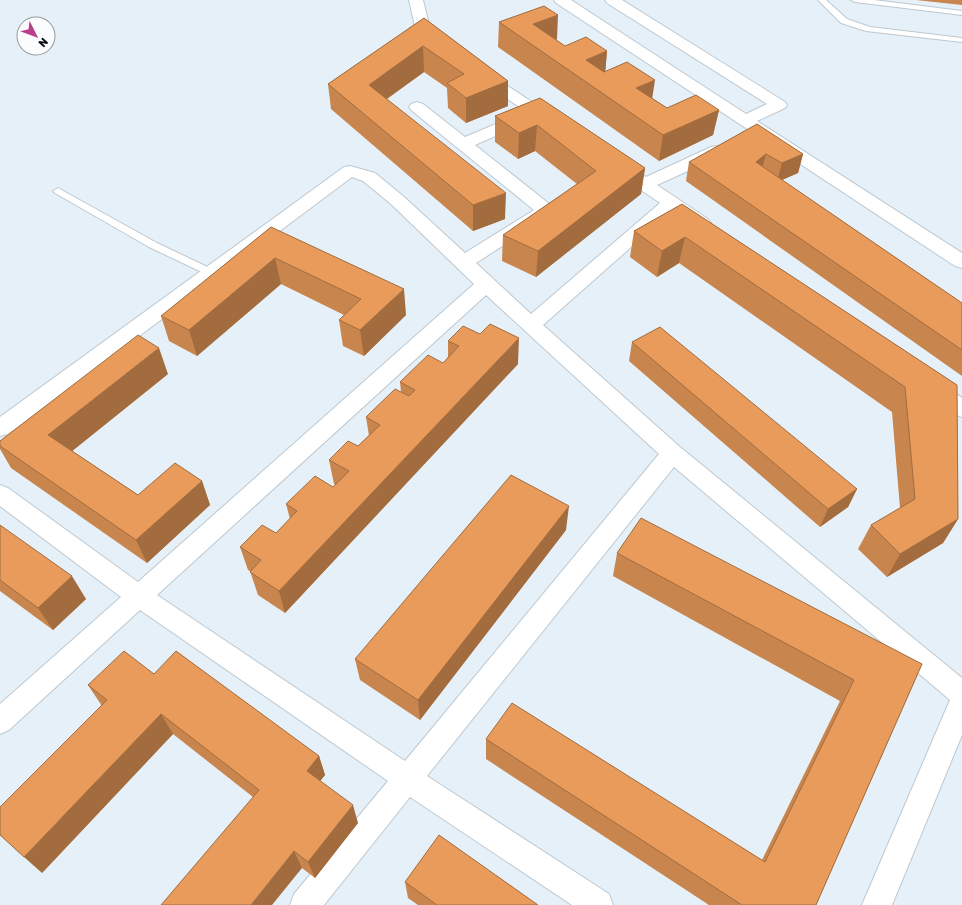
<svg xmlns="http://www.w3.org/2000/svg" width="962" height="905" font-family="Rubik,sans-serif">
<rect width="100%" height="100%" fill="#e5f0f8"/>
<g fill="none" stroke-linecap="round" stroke-linejoin="round">
<defs>
<path id="service" d="M818,0H826L847,19L870,27L962,38V42L866,31L841,23Z
M851,0H874L962,11V15L855,2Z
M58,188L157,243L216,271L217,273L216,275H208L149,247L55,193L53,191Z"/>
<path id="minor" d="M409,0H423L430,29L445,43L443,46C433,49 422,40 416,31Z
M554,0H571L746,114L767,104L607,3L605,0H622L785,102L787,105L785,108L757,121L962,253V268L955,266L556,3Z
M483,71L488,73L555,117L557,120L555,123L549,125L543,123L478,79L475,76L478,73Z
M417,102L423,104L465,137L517,115L523,113L529,115L531,118L529,121L475,145L552,206L555,210L552,214L476,263L531,314L660,203L612,170L610,166L612,162C625,159 636,170 646,177L711,147L717,146L723,147L725,151L723,155L657,185L708,219L711,223L708,227C695,231 683,218 672,211L543,325L680,447L962,678V735L892,905H862L950,700L674,467L427,776L609,894L613,905H572L410,797L324,905H290L294,894L388,781L140,610L9,730L0,734V704L121,597L0,506V485L8,488L138,582L474,284L391,204L363,181L352,177L8,434L0,436V417L344,167L350,166L375,173L403,196L465,253L534,210L411,110L409,107L411,104ZM486,295L659,454L405,761L157,595Z
M934,380L941,383L962,398V417C950,413 930,399 924,388L927,383Z"/>
</defs>
<!-- service casing -->
<use href="#service" stroke="#bdc8d0" stroke-width="2"/>
<!-- minor casing -->
<use href="#minor" stroke="#bdc8d0" stroke-width="2"/>
<!-- service -->
<use href="#service" fill="#fff" fill-rule="evenodd"/>
<!-- minor -->
<use href="#minor" fill="#fff" fill-rule="evenodd"/>
</g>
<!-- wall -->
<path fill="#c8854d" d="M916,0H962V5Z
M424,18L508,81V106L466,123L448,108L447,88L424,72L387,99L505,219L473,231L331,109L328,84Z
M499,22L557,39L556,40L565,46L607,51L605,71L652,98L667,108L719,110L713,135L659,161L498,47Z
M540,98L645,168L641,194L536,277L502,261L503,235L577,184L535,151L518,159L495,142V116Z
M757,124L803,154L798,173L782,180L962,303V376L686,181L689,162Z
M682,204L957,385L958,519L943,543L887,577L858,549L871,525L900,508L892,412L679,263L657,277L630,257L634,231Z
M271,227L406,315L364,356L343,346L339,320L344,315L281,284L197,356L169,341L161,316Z
M448,341L518,364L285,613L258,595L250,571L248,570L240,547L276,533L290,519L286,504L333,487L335,485L334,484L329,460L358,446L369,436L366,417L401,392L400,382L443,363L448,357Z
M632,342L857,489L848,507L820,527L629,361Z
M168,374L72,451L138,495L202,481L210,505L147,563L11,468L0,449V441Z
M0,525L86,599L53,630L0,591Z
M566,530L420,720L360,680L355,659Z
M617,553L922,664L816,905H709L486,759V739L762,860L840,701L613,576Z
M154,674L319,756L325,775L320,781L358,823L315,878L302,868L253,797L173,734L42,873L102,706L88,685Z
M405,882L538,905H418L408,898Z"/>
<!-- shaded-wall -->
<path fill="#a26c3f" d="M558,15L557,39L535,48L533,24Z
M423,46L424,72L371,110L369,85Z
M607,51L605,76L586,60Z
M655,80L651,106L636,88Z
M508,81V106L466,123V98Z
M719,110L713,135L659,161L663,135Z
M537,125L535,151L518,159L519,133Z
M766,154L761,173L756,162Z
M803,154L798,173L777,182L782,163Z
M645,168L641,194L536,277L538,251Z
M506,193L505,219L473,231V205Z
M685,237L679,263L657,277L662,251Z
M275,258L281,284L197,356L189,330Z
M404,289L406,315L364,356L360,330Z
M519,338L518,364L285,613L279,591Z
M159,348L168,374L61,460L48,435Z
M202,481L210,505L147,563L136,540Z
M857,489L848,507L820,527L828,509Z
M569,506L566,530L420,720L418,700Z
M958,519L943,543L887,577L900,554Z
M72,576L86,599L53,630L38,608Z
M161,714L173,734L42,873L24,857Z
M319,756L325,775L313,790L307,771Z
M353,805L358,823L315,878L308,862Z
M294,851L302,868L272,905H251Z"/>
<!-- building -->
<path fill="#e89b5a" stroke="#a26c3f" d="M544,6L558,15L533,24L565,46L586,37L607,51L586,60L604,72L627,62L655,80L636,88L667,108L696,95L719,110L663,135L499,22Z
M424,18L508,81L466,98L447,83L464,74L423,46L369,85L506,193L473,205L328,84Z
M540,98L645,168L538,251L503,235L596,171L537,125L519,133L495,116Z
M757,124L803,154L782,163L766,154L756,162L962,303V350L689,162Z
M682,204L957,385L958,519L900,554L871,525L915,499L905,387L685,237L662,251L634,231Z
M271,227L404,289L360,330L339,320L361,299L275,258L189,330L161,316Z
M490,324L519,338L279,591L250,572L261,560L240,547L262,525L276,533L297,511L286,504L315,476L333,487L349,471L329,460L348,441L358,446L380,425L366,417L395,389L409,396L415,390L400,382L428,355L443,363L459,346L448,341L463,326L480,334Z
M660,327L857,489L828,509L632,342Z
M138,335L159,348L48,435L138,495L175,463L202,481L136,540L0,446V441Z
M511,475L569,506L418,700L355,659Z
M641,518L922,664L816,905H742L486,739L512,703L765,862L854,680L617,553Z
M0,525L72,576L38,608L0,580Z
M124,651L154,674L176,651L319,756L307,771L353,805L308,862L294,851L251,905H161L259,790L161,714L24,857L0,835V807L107,700L88,685Z
M439,835L538,905H437L405,882Z"/>
<!-- north arrow -->
<g transform="translate(36 36) rotate(132)"><circle r="19" fill="#fafcfe" stroke="#9a9c9e"/>
<path d="M0-3L7 15L0 10L-7 15Z" fill="#bb3e8c"/>
<text y="-6" font-size="11" font-weight="bold" text-anchor="middle" fill="#090c0f">N</text>
</g>
</svg>
